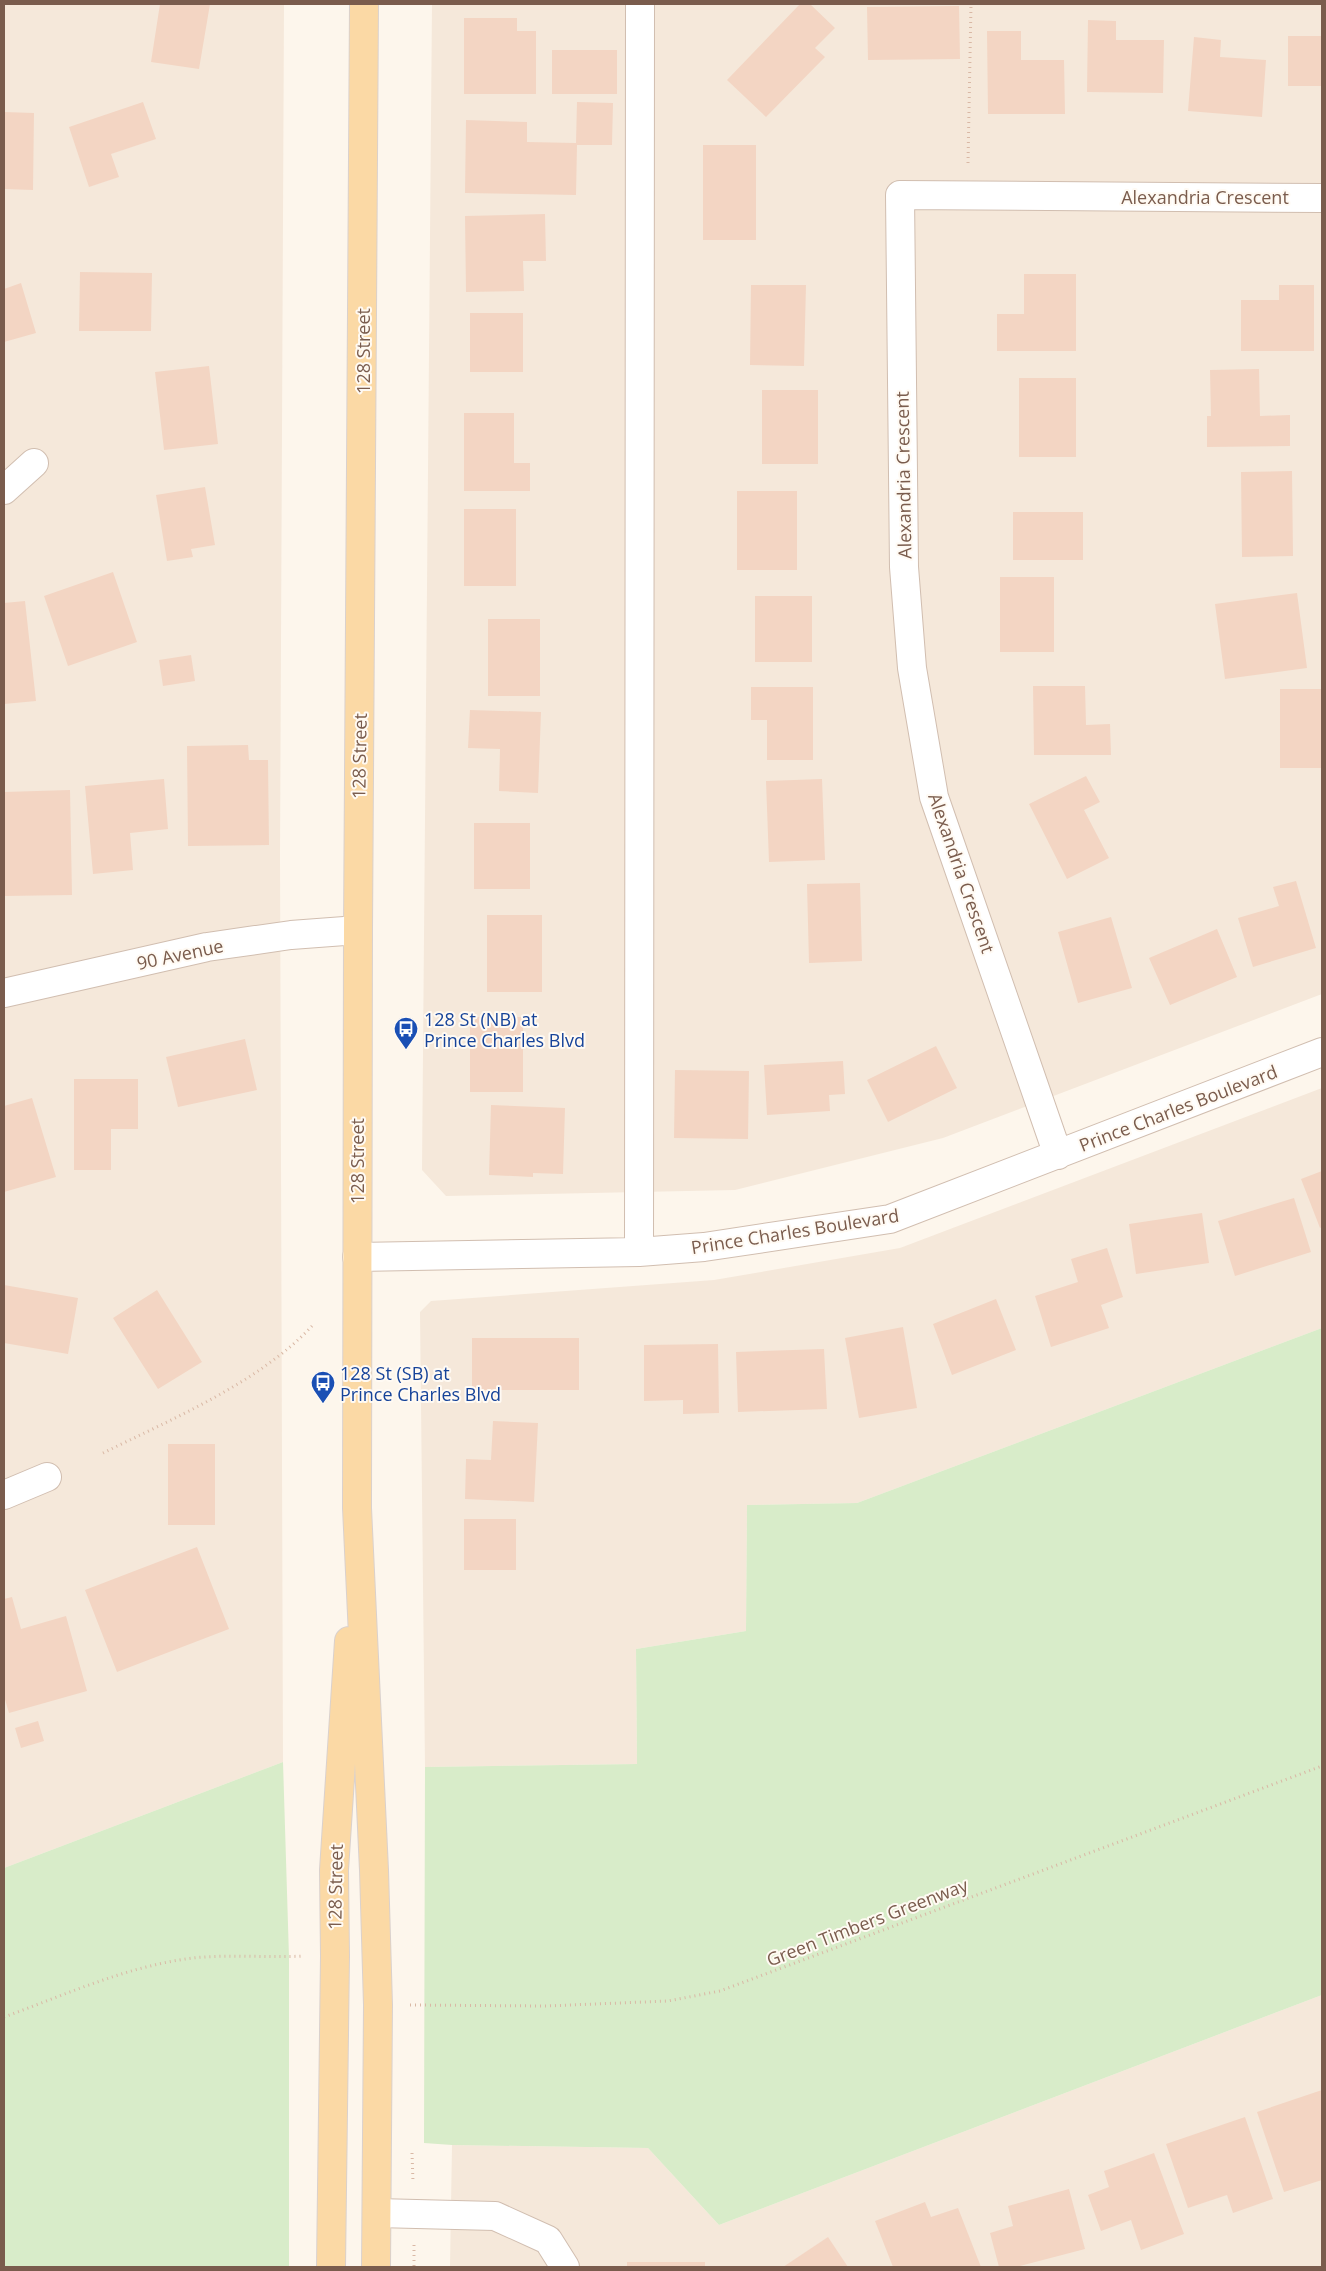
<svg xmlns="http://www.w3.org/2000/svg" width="1326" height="2271" font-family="'Open Sans',sans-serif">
<rect width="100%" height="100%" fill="#fdf6ec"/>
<!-- residential -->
<path fill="#f5e8da" d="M4,4H284L280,857L283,1762L4,1868Z
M432,4H1322V994L943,1138L735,1190L446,1196L422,1170Z
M1322,1088V1328L857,1503L747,1505L746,1631L636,1649L637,1764L425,1767L420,1312L431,1301L714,1280L900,1248Z
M1322,1995V2267H450L452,2145L648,2148L719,2225Z"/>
<!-- green -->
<path fill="#d8ecc9" d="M1322,1328V1995L719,2225L648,2148L452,2145L424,2143L425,1767L637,1764L636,1649L746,1631L747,1505L857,1503Z
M283,1762L289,1957V2267H4V1868Z"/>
<!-- building -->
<path fill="#f3d5c3" d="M160,4H210L199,69L151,62Z
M800,4H810L835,28L815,48L825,57L766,117L727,80Z
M959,6L960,59L868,60L867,7Z
M464,18H517V31H536V94H464Z
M1088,20L1116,21V40H1164L1163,93L1087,92Z
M987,31H1021V60H1064L1065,114H988Z
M1288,36H1322V86H1288Z
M1194,37L1221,40L1220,57L1266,60L1262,117L1188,111Z
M552,50H617V94H552Z
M143,102L156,139L111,154L119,177L89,187L69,127Z
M577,102L613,103L612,145H577L576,195L465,193L466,120L527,122V142L576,143Z
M4,112L34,113L33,190L4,189Z
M703,145H756V240H703Z
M545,214L546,261H523L524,291L466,292L465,216Z
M80,272L152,273L151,331H79Z
M1024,274H1076V351H997V314H1024Z
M21,283L36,333L4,342V289Z
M751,285H806L804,366L750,365Z
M1279,285H1314V351H1241V300H1279Z
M470,313H523V372H470Z
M209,366L218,444L164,450L155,372Z
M1259,369L1260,416L1290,415V446L1207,447V416H1211L1210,370Z
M1019,378H1076V457H1019Z
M762,390H818V464H762Z
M464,413H514V463H530V491H464Z
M1292,471L1293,556L1242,557L1241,472Z
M205,487L215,545L191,549L193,557L167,561L156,495Z
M737,491H797V570H737Z
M464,509H516V586H464Z
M1013,512H1083V560H1013Z
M113,572L137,642L68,666L44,596Z
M1000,577H1054V652H1000Z
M1297,593L1307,668L1225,679L1215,604Z
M755,596H812V662H755Z
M25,601L36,701L4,704V603Z
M488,619H540V696H488Z
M191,655L195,681L163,686L159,660Z
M1033,686H1085L1086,725L1110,724L1111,755H1034Z
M751,687H813V760H767V720H751Z
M1280,689H1322V768H1280Z
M470,710L541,712L538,793L499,791L500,749L468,748Z
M248,745L249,760H268L269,845L188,846L187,746Z
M1086,776L1100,802L1084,810L1109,858L1067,879L1029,804Z
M164,779L168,829L130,833L133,870L93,874L85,786Z
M822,779L825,860L769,862L766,781Z
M70,790L72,895L4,896V792Z
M474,823H530V889H474Z
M1296,881L1316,948L1253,967L1238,918L1279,906L1273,887Z
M860,883L862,961L809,963L807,884Z
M487,915H542V992H487Z
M1111,917L1132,988L1078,1003L1058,932Z
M1217,929L1237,977L1170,1005L1149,958Z
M470,1017H523V1092H470Z
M245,1039L257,1090L178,1107L166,1057Z
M936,1046L957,1088L888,1122L867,1080Z
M843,1061L845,1094L829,1095L830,1111L767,1115L764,1065Z
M675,1070L749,1071L748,1139L674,1138Z
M74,1079H138V1129H111V1170H74Z
M32,1098L56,1177L4,1192V1106Z
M491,1105L565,1108L563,1174L533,1173V1177L489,1175Z
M1322,1171V1227L1320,1228L1301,1179Z
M1294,1198L1311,1252L1235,1276L1218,1221Z
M1202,1213L1209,1263L1136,1274L1129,1224Z
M1107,1248L1123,1297L1101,1305L1109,1328L1051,1347L1035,1296L1078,1282L1071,1259Z
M4,1285L78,1298L68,1354L4,1343Z
M157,1290L202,1362L158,1389L113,1318Z
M996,1299L1016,1350L952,1375L933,1324Z
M903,1327L917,1408L859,1418L845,1338Z
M472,1338H579V1390H472Z
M718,1344L719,1413L683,1414V1400L644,1401V1345Z
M824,1349L827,1409L738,1412L736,1352Z
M493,1421L538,1423L534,1502L465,1499L466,1459L491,1460Z
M168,1444H215V1525H168Z
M464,1519H516V1570H464Z
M197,1547L229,1629L117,1672L85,1590Z
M12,1597L21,1629L66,1616L87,1691L9,1713L4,1696V1599Z
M38,1721L44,1741L21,1748L15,1728Z
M1322,2090V2180L1284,2192L1257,2112Z
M1245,2117L1273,2199L1233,2213L1227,2195L1188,2208L1166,2144Z
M1154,2153L1184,2234L1141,2250L1131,2220L1101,2231L1088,2195L1109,2187L1104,2171Z
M1069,2189L1085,2249L1016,2267H999L990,2233L1013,2226L1008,2206Z
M925,2202L931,2217L958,2208L981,2267H893L875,2221Z
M828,2237L848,2267H783Z
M627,2262H705V2267H627Z"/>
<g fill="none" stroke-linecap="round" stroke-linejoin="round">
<defs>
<path id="minor" d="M4,490L34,463
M4,993L207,947L291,935L358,930
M1058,1155L934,797L912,668L904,567L900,195L1322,198
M639,1252L640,4
M357,1257L639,1252L704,1247L890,1219L1322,1052
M4,1495L47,1477
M377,2213L495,2216L548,2240L565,2267"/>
<path id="major" d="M364,4L358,930L357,1508L374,1870L378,2005L376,2267
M331,2267L335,1956L334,1870L349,1641"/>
</defs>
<!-- minor casing -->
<use href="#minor" stroke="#d1beb0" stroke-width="30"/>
<!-- major casing -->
<use href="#major" stroke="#dad1cd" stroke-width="30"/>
<!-- path -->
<path stroke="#d9b8a5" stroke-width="3" stroke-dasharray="1 4" stroke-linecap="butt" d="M968,163L971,4
M103,1453C172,1419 260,1382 312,1326
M410,2005L546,2006L668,2001L720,1991L1322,1766
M4,2017C65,1995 127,1966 193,1958C229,1954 267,1958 304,1956
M412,2153L413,2182
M414,2245V2267"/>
<!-- minor -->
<use href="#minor" stroke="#fff" stroke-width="28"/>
<!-- major -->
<use href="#major" stroke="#fbd9a5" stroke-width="28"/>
</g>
<!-- icons -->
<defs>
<symbol id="bus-pin" viewBox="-11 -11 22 30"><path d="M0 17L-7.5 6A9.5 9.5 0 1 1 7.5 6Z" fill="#1a4fb4" stroke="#fffaf3"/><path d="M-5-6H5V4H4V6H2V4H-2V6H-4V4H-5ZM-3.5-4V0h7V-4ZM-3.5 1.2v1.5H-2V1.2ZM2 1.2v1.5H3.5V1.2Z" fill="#fff"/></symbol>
</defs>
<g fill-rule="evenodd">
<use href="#bus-pin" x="392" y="1015" width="28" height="38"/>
<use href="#bus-pin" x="309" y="1369" width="28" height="38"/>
</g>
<g text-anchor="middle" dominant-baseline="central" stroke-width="4" stroke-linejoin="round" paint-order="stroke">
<!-- street labels -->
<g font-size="18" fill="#7a5c4d" stroke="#fffaf3">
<text x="1205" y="197">Alexandria Crescent</text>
<text transform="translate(363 351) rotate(-90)">128 Street</text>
<text transform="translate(903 475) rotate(-91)">Alexandria Crescent</text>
<text transform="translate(359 756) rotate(-89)">128 Street</text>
<text transform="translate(962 873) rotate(71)">Alexandria Crescent</text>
<text transform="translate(180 954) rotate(-12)">90 Avenue</text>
<text transform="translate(1178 1108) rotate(-21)">Prince Charles Boulevard</text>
<text transform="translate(357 1161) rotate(-90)">128 Street</text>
<text transform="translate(795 1231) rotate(-9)">Prince Charles Boulevard</text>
<text transform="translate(335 1887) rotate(-89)">128 Street</text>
<text transform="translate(867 1922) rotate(-21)">Green Timbers Greenway</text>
</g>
<!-- transit labels -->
<g font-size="18" fill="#164399" stroke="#fffaf3" text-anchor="start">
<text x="424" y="1019">128 St (NB) at<tspan x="424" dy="21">Prince Charles Blvd</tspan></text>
<text x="340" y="1373">128 St (SB) at<tspan x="340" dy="21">Prince Charles Blvd</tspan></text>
</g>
</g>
<!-- border -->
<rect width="1326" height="2271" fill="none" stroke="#7a5c4d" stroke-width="10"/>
</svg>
